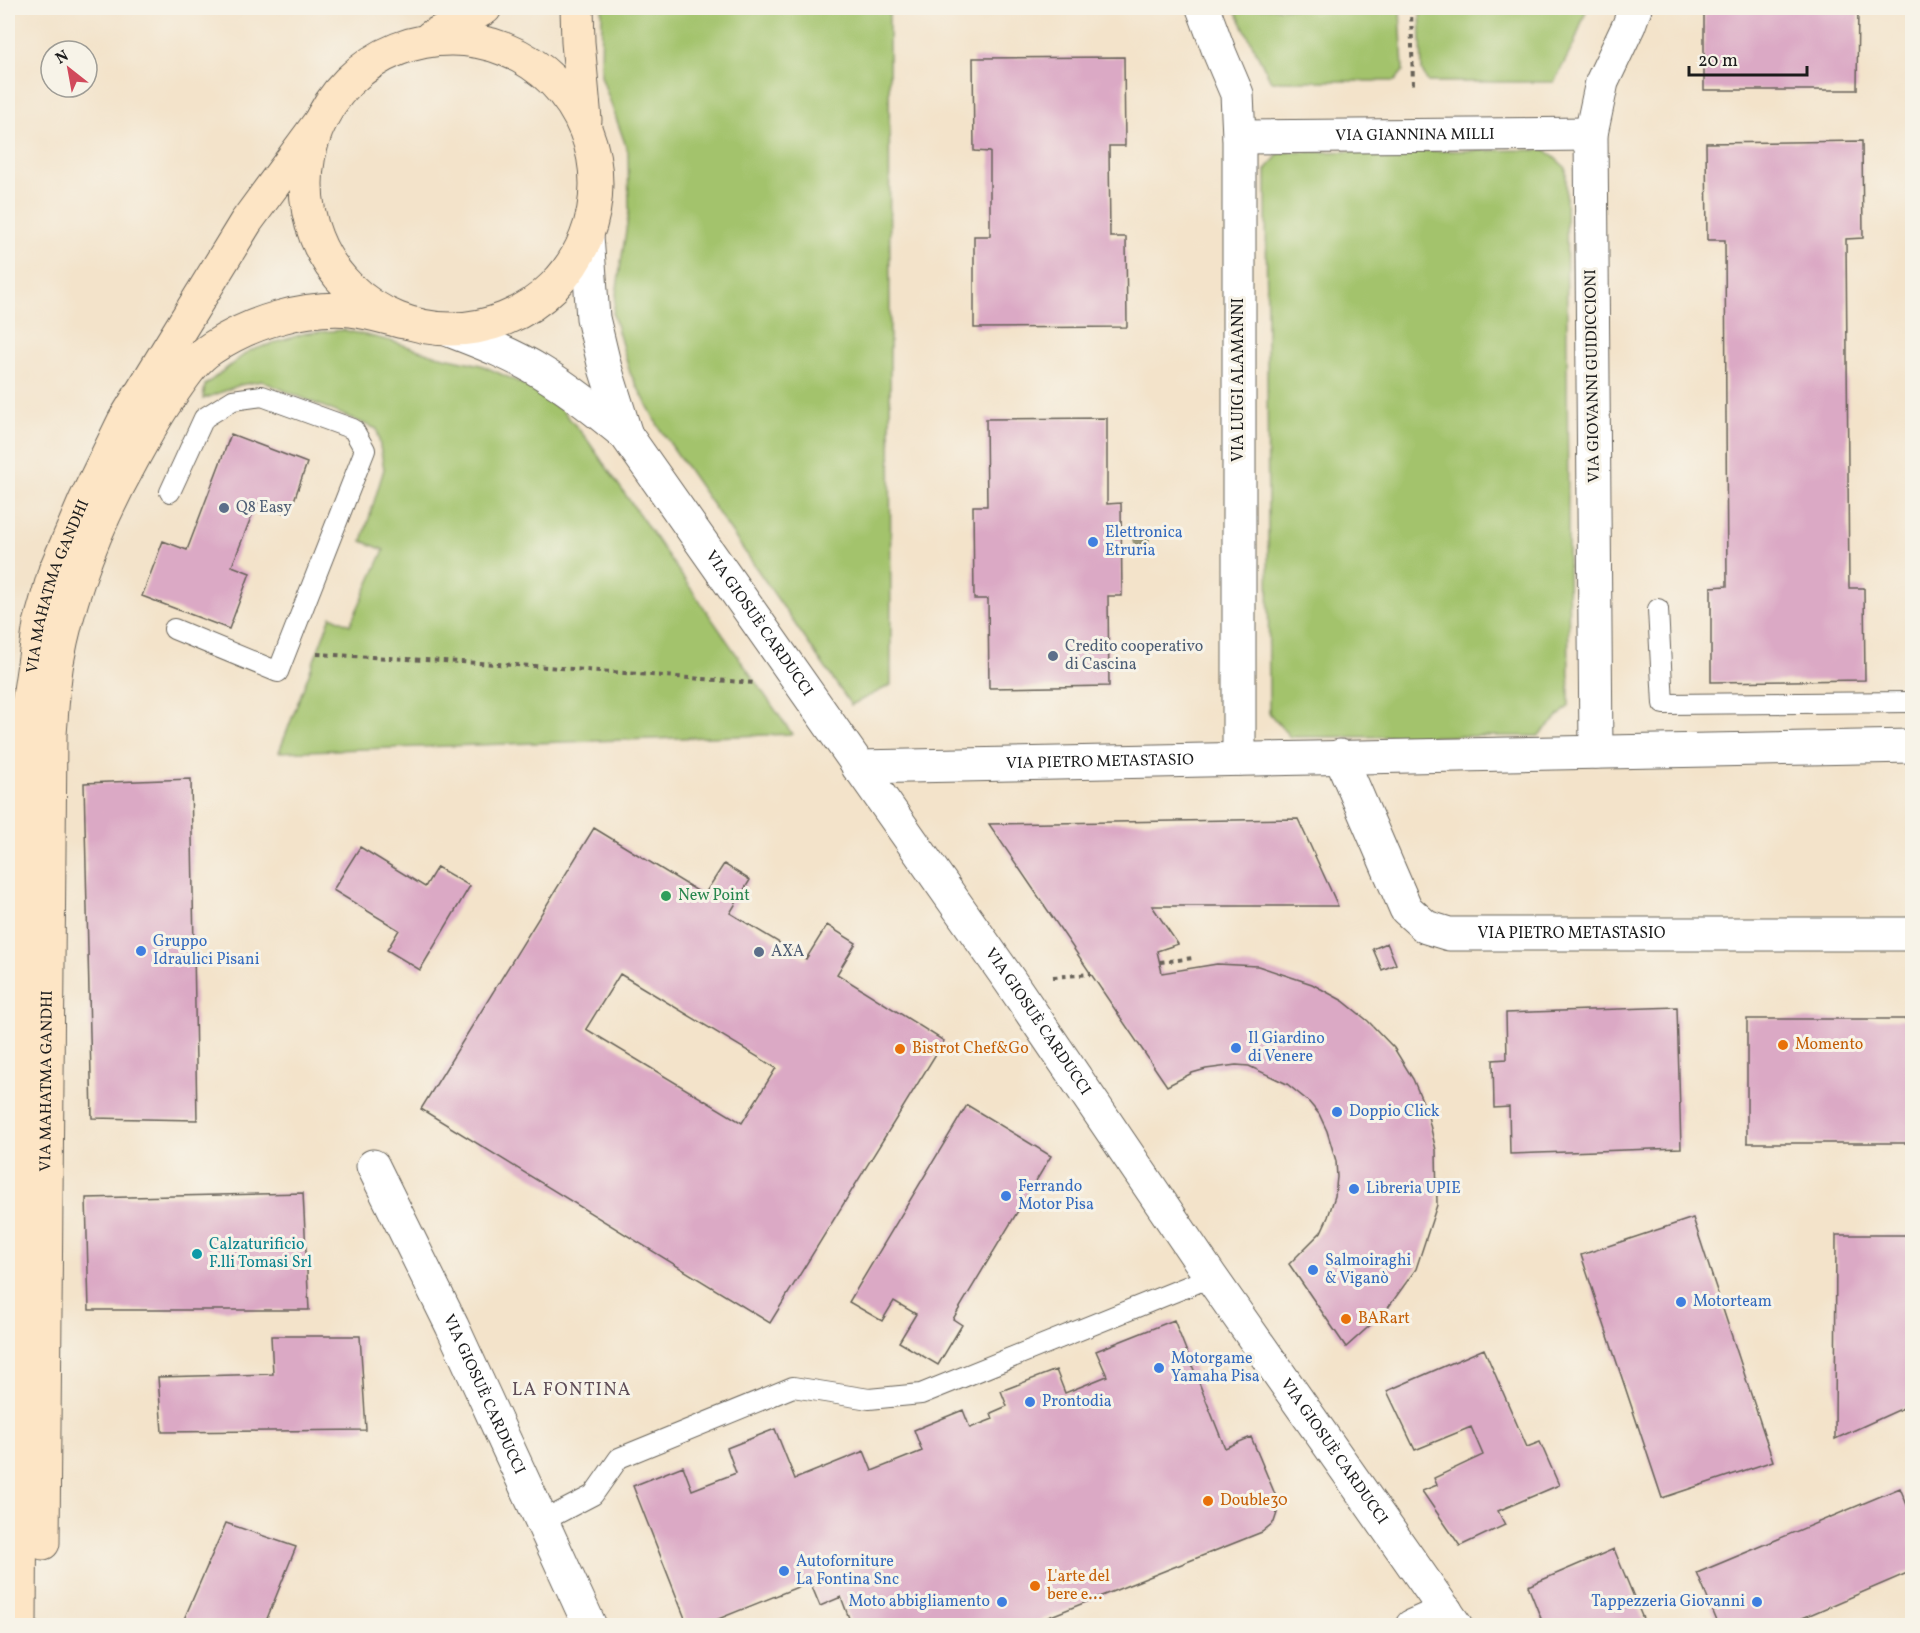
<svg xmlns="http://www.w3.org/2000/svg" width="1920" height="1633" font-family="Vollkorn,serif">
<rect width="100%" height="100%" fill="#f7f3e8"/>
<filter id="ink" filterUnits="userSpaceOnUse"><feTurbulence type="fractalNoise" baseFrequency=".0167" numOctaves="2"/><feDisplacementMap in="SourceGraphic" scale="12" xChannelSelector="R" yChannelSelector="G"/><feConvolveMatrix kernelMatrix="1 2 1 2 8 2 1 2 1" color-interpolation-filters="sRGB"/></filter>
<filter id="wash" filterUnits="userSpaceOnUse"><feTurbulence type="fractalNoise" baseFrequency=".008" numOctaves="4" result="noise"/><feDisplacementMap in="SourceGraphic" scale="24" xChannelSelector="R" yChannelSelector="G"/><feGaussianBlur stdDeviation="1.35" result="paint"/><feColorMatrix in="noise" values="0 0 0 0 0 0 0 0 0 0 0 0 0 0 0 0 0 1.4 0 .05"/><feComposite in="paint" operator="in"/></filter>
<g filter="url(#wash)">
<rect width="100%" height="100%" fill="#f3e3ca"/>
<!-- green -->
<path fill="#a3c36c" stroke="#607044" stroke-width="1.5" d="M602,8H889L891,685L851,705L660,429L630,373L613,314L629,211L628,152L601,76Z
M1234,8H1400L1403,71L1395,81H1271Z
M1420,8H1587L1574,44L1554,82H1428L1422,71Z
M1546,150L1566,168L1569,706L1538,736L1290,737L1269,713L1266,170L1280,152Z
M344,330L391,341L431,354L481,365L523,384L563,411L586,438L792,734L279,752L331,616L350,625L384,550L362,541L384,469L377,429L262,381L240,385L203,399L205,385L249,351L306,333Z"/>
<g id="blocks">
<!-- building -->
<path fill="#dba9c5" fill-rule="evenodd" d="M1704,8H1858L1857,90H1704Z
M1124,57L1125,146H1109L1110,237H1126L1127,327L974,328V236H990V152L974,151L973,58Z
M1862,141L1863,238L1846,239L1849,588H1864L1865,680L1711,682V587L1727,586L1725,240H1707L1706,143Z
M1107,418V504L1121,503L1122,596H1108L1109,686L989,688L988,599H974L973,506H987L986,419Z
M231,434L307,463L289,515L257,502L232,566L250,573L229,629L142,596L163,541L187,550Z
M191,779L197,1120L92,1118L84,783Z
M1298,819L1338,906H1152L1178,944L1157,951L1162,973L1217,964L1258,966L1312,984L1343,1001L1368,1021L1394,1048L1413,1079L1427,1112L1436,1150L1437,1205L1416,1269L1385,1312L1346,1347L1289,1264L1321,1232L1328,1217L1335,1196L1337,1177L1336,1161L1327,1131L1319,1114L1308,1101L1287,1084L1249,1066L1236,1065L1206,1069L1192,1073L1167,1086L989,824Z
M594,828L704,895L724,864L750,880L730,913L806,959L827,925L856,943L837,974L944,1041L770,1323L421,1109ZM620,974L776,1068L742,1123L586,1029Z
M360,847L425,887L437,867L470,886L420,970L387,950L399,930L333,890Z
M1387,943L1396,964L1382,970L1373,949Z
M1677,1007L1681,1148L1510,1154L1509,1107L1494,1108L1493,1060L1507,1059L1506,1013Z
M1747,1019H1912V1143H1747Z
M967,1105L1051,1156L953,1319L962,1325L938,1365L899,1342L916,1314L894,1301L882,1321L849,1302Z
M303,1193L309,1310H89L86,1198Z
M1693,1218L1773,1461L1662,1498L1581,1255Z
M1836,1235H1912V1404L1835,1439Z
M1174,1320L1225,1448L1251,1437L1277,1499V1513L1274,1522L1262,1532L1026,1626H852L841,1597L820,1606L810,1582L701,1626H688L633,1486L683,1466L692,1490L736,1473L727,1448L775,1429L795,1479L864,1451L872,1471L922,1451L914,1430L963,1410L970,1428L993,1419L991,1413L1007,1406L1001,1391L1056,1370L1065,1393L1107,1376L1096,1351Z
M271,1336H360L366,1430L162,1432L158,1377L273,1374Z
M1484,1349L1527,1447L1540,1442L1559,1485L1498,1511L1505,1525L1460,1546L1422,1491L1437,1485L1434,1478L1483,1455L1471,1427L1415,1450L1387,1391Z
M1900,1488L1912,1517V1571L1784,1626H1719L1697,1573Z
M226,1523L296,1547L264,1626H181Z
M1614,1549L1646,1626H1544L1528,1586Z"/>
</g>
</g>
<g filter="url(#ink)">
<use href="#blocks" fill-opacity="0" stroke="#676259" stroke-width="1.5"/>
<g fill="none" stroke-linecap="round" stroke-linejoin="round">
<defs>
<path id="lane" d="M170,492L204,418L233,400L262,396L353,429L365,450L278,672L174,629
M1658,609L1663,704L1912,702
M543,1521L593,1495L619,1458L793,1387L869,1399L921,1394L1211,1277"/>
<g id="street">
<path d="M1203,8L1220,54L1237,94L1239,137V759"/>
<path id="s1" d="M1239,137L1591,134"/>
<path d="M587,236L593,318L605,368L626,435"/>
<path id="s2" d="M449,330C480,342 512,354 541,372C571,390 599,413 626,435L1010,981L1211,1277L1456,1626"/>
<path d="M1596,752L1591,134L1602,82L1629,25L1635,8"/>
<path id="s3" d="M1340,756L1406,909L1426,927L1449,934H1912"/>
<path id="s4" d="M858,767L1912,746"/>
<path id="s5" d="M373,1166L452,1326L590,1626"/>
<path d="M1412,1626L1446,1611"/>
</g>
<g id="secondary">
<path d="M577,8L578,42L585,120"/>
<path d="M431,37L485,8"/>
<circle cx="451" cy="184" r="145"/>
<path id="s6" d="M43,1543L50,734C52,710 53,686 57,662C70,591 96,525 131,462C143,440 154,419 168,399C181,381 193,360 212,348C251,322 304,306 351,310C369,312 387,318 404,322"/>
<path id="s7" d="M20,1626L25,741L28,704L40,624L55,571L85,501L124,421L246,222L321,120"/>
</g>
</defs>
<!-- lane casing -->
<use href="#lane" stroke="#676259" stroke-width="22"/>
<!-- street casing -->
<use href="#street" stroke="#676259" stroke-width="35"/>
<!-- secondary casing -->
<use href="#secondary" stroke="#676259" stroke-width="35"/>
<!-- path -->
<path stroke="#676259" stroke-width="4" stroke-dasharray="4.5 4.5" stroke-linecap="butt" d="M1411,8L1413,85
M317,654L534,666L755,683
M1160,962L1194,958
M1053,977L1091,974"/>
<!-- lane -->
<use href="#lane" stroke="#fff" stroke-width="20"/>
<!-- street -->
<use href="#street" stroke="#fff" stroke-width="33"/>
<!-- secondary -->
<use href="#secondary" stroke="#fde5c5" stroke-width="33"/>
</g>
<!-- trees -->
<circle fill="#97957a" cx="1141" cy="539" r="9"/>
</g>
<!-- markers -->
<g fill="#5c6f8a" stroke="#f7f3e8" stroke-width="2">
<circle cx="224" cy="508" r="6"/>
<circle cx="1053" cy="656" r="6"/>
<circle cx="759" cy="952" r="6"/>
</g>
<g fill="#3f7fe0" stroke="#f7f3e8" stroke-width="2">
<circle cx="1093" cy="542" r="6"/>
<circle cx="141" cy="951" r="6"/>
<circle cx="1236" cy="1048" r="6"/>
<circle cx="1337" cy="1112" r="6"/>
<circle cx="1354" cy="1189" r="6"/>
<circle cx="1006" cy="1196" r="6"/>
<circle cx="1313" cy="1270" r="6"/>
<circle cx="1681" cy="1302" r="6"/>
<circle cx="1159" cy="1368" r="6"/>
<circle cx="1030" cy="1402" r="6"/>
<circle cx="784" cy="1571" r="6"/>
<circle cx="1002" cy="1602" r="6"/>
<circle cx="1757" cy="1602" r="6"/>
</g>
<circle fill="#2e9e5b" stroke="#f7f3e8" stroke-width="2" cx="666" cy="896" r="6"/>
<g fill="#e8710a" stroke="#f7f3e8" stroke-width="2">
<circle cx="1783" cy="1045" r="6"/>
<circle cx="900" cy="1049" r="6"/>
<circle cx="1346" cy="1319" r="6"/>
<circle cx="1208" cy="1501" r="6"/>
<circle cx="1035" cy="1586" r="6"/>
</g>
<circle fill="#0f9aa8" stroke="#f7f3e8" stroke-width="2" cx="197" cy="1254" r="6"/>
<g text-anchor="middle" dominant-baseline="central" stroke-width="6" stroke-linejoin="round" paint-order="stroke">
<!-- street labels -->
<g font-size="16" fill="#1c1c1c" stroke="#f7f3e8">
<text stroke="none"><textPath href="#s1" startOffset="176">VIA GIANNINA MILLI</textPath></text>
<text transform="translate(1593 376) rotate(-91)">VIA GIOVANNI GUIDICCIONI</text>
<text transform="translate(1239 380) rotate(-90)">VIA LUIGI ALAMANNI</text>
<text stroke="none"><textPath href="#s7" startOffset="1044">VIA MAHATMA GANDHI</textPath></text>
<text stroke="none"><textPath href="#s2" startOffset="438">VIA GIOSUÈ CARDUCCI</textPath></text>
<text stroke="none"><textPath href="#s4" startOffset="242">VIA PIETRO METASTASIO</textPath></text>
<text stroke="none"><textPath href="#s3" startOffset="340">VIA PIETRO METASTASIO</textPath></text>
<text stroke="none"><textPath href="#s2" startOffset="924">VIA GIOSUÈ CARDUCCI</textPath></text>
<text stroke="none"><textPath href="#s6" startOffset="462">VIA MAHATMA GANDHI</textPath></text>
<text stroke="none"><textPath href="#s5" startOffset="254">VIA GIOSUÈ CARDUCCI</textPath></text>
<text stroke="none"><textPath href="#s2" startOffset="1446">VIA GIOSUÈ CARDUCCI</textPath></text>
</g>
<!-- service labels -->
<g font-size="16" fill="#4e5e75" stroke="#f7f3e8" text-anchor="start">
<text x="236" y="508">Q8 Easy</text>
<text x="1065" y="647">Credito cooperativo<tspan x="1065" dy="18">di Cascina</tspan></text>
<text x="771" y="952">AXA</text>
</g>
<!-- shop labels -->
<g font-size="16" fill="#366cbe" stroke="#f7f3e8" text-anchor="start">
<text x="1105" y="533">Elettronica<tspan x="1105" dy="18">Etruria</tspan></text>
<text x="153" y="942">Gruppo<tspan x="153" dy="18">Idraulici Pisani</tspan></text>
<text x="1248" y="1039">Il Giardino<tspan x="1248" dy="18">di Venere</tspan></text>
<text x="1349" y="1112">Doppio Click</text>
<text x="1018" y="1187">Ferrando<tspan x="1018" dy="18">Motor Pisa</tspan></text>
<text x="1366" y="1189">Libreria UPIE</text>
<text x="1325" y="1261">Salmoiraghi<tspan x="1325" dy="18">&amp; Viganò</tspan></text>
<text x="1693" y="1302">Motorteam</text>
<text x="1171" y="1359">Motorgame<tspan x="1171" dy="18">Yamaha Pisa</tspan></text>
<text x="1042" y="1402">Prontodia</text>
<text x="796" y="1562">Autoforniture<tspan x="796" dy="18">La Fontina Snc</tspan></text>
<text x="990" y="1602" text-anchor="end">Moto abbigliamento</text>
<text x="1745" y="1602" text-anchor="end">Tappezzeria Giovanni</text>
</g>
<!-- leisure labels -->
<g font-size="16" fill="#27864d" stroke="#f7f3e8" text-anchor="start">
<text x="678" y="896">New Point</text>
</g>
<!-- food labels -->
<g font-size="16" fill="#c56008" stroke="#f7f3e8" text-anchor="start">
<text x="1795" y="1045">Momento</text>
<text x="912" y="1049">Bistrot Chef&amp;Go</text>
<text x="1358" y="1319">BARart</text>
<text x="1220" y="1501">Double30</text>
<text x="1047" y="1577">L'arte del<tspan x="1047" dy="18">bere e...</tspan></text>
</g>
<!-- culture labels -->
<g font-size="16" fill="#0d838f" stroke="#f7f3e8" text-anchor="start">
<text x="209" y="1245">Calzaturificio<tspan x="209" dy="18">F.lli Tomasi Srl</tspan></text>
</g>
<!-- neighbourhood labels -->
<g font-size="18" letter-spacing="1.5" fill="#5f4d57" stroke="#f7f3e8">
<text x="572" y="1390">LA FONTINA</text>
</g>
</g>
<!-- margin -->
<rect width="1920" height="1633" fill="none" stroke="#f7f3e8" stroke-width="30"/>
<!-- north arrow -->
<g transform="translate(69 69) rotate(329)"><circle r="28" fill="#f7f3e8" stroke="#9f9d96" stroke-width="1.5"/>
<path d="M0-4.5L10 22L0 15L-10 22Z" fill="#d1495b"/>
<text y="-9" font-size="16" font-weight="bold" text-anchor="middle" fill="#1c1c1c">N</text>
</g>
<!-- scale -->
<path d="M1689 66v9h118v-9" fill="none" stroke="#1c1c1c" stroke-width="3"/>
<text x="1698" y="66" font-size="18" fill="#1c1c1c" stroke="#f7f3e8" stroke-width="4.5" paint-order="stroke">20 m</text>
</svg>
